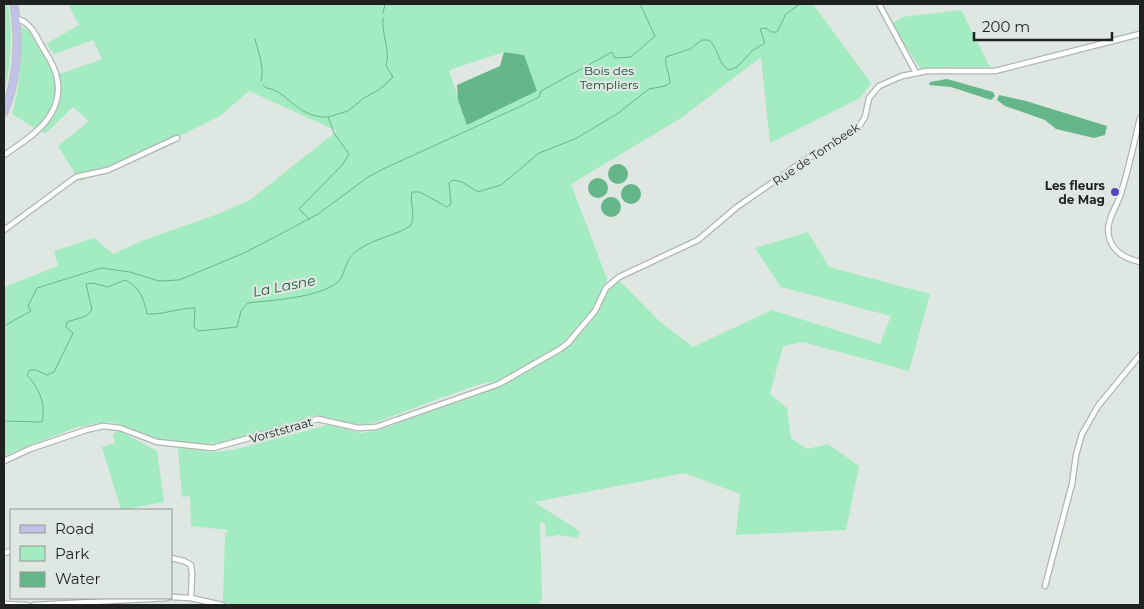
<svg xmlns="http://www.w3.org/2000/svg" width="1144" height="609" font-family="Montserrat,sans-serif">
<rect width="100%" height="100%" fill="#dfe7e2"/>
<!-- green -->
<path fill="#a3ebc0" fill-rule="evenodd" d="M4,4H8C13,35 11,64 4,94Z
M68,4H813L871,83L860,98L770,143L761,57L681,118L571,184L607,279L599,299L619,280L660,322L693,347L772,310L880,344L891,316L781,287L755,248L808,232L829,267L930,294L909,371L803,342L783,346L770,394L787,408L791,438L807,449L828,444L859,466L846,530L736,535L740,494L685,473L534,502L575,528L580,533L577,538L559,535L546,537L545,523H540L542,598L538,605H241L223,603L225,534L228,530L191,526L190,496L182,497L178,448L212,452L233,450L328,425L361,433L380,430L514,379L562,350L576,329L556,349L501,380L477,385L376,422L363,425L314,416L224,443L202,444L158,439L112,422L98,423L77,427L4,456V287L58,266L54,251L94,238L113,254L144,240L218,214L250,200L337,131L249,91L220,116L120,165L80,181L58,146L89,121L73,107L45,134L12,114C21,84 21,56 20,25L29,31L53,73H63L102,59L93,40L54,54L46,44L79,25ZM504,52L524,55L527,65L467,125L449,70Z
M961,10L990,67L920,68L891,24L903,17Z
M120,431L157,451L164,502L121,510L102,447L115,443L113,434Z"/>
<!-- water -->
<path fill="#65b78a" d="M504,52L524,55L537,91L467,125L458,100L457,85L500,66Z
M947,79L993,92L995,96L991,100L951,87L929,85L930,82Z
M999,95L1026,101L1107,126L1105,135L1094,138L1056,129L1045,120L1005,106L997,100Z
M608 174a10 10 0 1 1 20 0a10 10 0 1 1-20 0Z
M588 188a10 10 0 1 1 20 0a10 10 0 1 1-20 0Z
M621 194a10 10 0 1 1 20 0a10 10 0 1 1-20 0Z
M601 207a10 10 0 1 1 20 0a10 10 0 1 1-20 0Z"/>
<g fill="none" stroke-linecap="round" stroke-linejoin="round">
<!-- stream -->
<path stroke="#65b78a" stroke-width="1" d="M383,13L385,4
M255,39C258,52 265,67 261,81
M263,85L266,88C286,89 296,118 327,117
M309,219L299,209L343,164L349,154L334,133L328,117L348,111L364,98L380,89L393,77L386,66C391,51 381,34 383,18
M4,326L31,311L28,306L37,288L101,268L130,272L159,281L179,280L244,253L292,228L318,214L368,177L383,169L519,107L539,97L541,91L612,52L615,58L631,57L655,36L640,4
M4,421L42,422C46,403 40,390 27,375L30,370H36L47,375L54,372L73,333L66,327L67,322L86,316L92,310L86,284L93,283L108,287L125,280C140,287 144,299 147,314C163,315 178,308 195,308L194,327L198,331L237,327L241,311L248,303C273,300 318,298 338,282C347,274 342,259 361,248C376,238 395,236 410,226C417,216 409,203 412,192H420L447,207L451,204L449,183L453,180L462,182L478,192L501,185L539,153L575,139L617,114L649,89L665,86L670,83C670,73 664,66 666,57L690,49L702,40H709C719,49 718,65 729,70L737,67L752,51L765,43L760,29L766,28L771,32H777L786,14L800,4"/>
<defs>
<path id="minor" d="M879,4L916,73
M1140,118C1134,143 1129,168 1121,193C1117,207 1105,221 1109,237C1113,252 1126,259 1140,262
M4,155C31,137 65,116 57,78C55,65 46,54 40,43C35,33 28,20 16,19
M4,230L76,177L108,170L177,138
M4,461L30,449L86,430L103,426L120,428L157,442L213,448L318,419L358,428L376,427L499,384L560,349L568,343L595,311L606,288L619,277L698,240L737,207L802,162L858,128L865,117L869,98L879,86L902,76L927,71H995L1140,34
M4,553L11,551
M171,558L184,561L191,565L192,574L191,598
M1045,586L1072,484L1076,455L1082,434L1098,406L1140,355
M171,597L191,598L222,605
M4,604L27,605
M34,605L167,598"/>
<path id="primary" d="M4,112C18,79 19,39 14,4"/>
</defs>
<!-- minor casing -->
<use href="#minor" stroke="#afb6b1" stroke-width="7"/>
<!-- primary casing -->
<use href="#primary" stroke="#c0c1c1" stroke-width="9"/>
<!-- minor -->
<use href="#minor" stroke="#fff" stroke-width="4.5"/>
<!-- primary -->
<use href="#primary" stroke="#c2c2e8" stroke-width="7"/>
</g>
<!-- markers -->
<circle fill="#5445bd" stroke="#dfe7e2" stroke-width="2" cx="1115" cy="192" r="5"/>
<g text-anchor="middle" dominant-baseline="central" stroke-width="4.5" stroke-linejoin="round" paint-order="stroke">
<!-- park labels -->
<g font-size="12" fill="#115133" stroke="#dfe7e2">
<text x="609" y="70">Bois des<tspan x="609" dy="14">Templiers</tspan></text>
</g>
<!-- street labels -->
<g font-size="12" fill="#1f2220" stroke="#dfe7e2">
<text transform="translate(816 154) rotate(-34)">Rue de Tombeek</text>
<text transform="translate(281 430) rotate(-16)">Vorststraat</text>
</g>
<!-- poi labels -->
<g font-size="12" font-weight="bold" fill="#1f2220" stroke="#dfe7e2" text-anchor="end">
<text x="1105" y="185">Les fleurs<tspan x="1105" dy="14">de Mag</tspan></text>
</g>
<!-- water labels -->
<g font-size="14" font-style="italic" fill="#1f5c3d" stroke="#dfe7e2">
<text transform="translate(284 286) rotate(-11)">La Lasne</text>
</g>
</g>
<!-- border -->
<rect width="1144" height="609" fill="none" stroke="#1f2220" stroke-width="10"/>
<!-- legend -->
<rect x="10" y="509" width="162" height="90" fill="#dfe7e2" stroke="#929894"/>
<rect x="20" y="525" width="25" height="8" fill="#c2c2e8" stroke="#929894"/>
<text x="55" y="534" font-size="15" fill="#1f2220">Road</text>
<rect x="20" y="546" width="25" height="15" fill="#a3ebc0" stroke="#929894"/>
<text x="55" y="559" font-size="15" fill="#1f2220">Park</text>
<rect x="20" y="572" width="25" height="15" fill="#65b78a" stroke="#929894"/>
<text x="55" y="584" font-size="15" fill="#1f2220">Water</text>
<!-- scale -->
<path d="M974 32v8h138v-8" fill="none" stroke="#1f2220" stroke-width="2.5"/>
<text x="982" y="32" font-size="15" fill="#1f2220" stroke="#dfe7e2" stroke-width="4" paint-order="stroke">200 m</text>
</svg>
